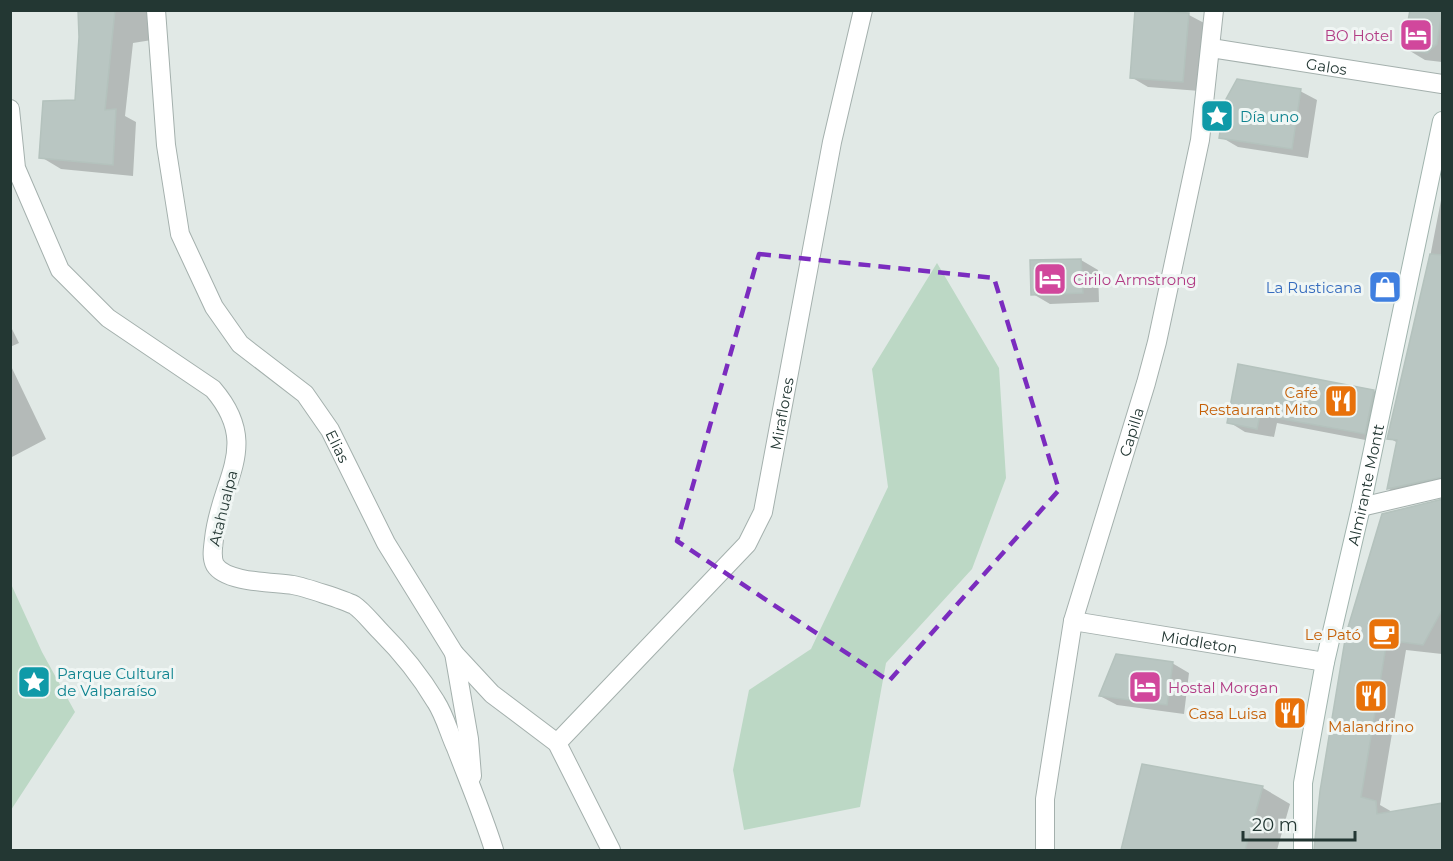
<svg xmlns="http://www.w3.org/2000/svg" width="1453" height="861" font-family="Montserrat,sans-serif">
<rect width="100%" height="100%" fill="#e1e9e6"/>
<!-- green -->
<path fill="#bcd8c5" d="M937,263L999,368L1006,478L972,569L886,663L860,807L744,830L733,770L749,690L811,649L888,487L872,369Z
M11,584L42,652L75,712L11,810Z"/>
<!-- shadow -->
<path fill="#0003" d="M80,10H155L158,39L133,43L125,116L136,122L133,176L61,169L41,157L77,102L81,37Z
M1412,10H1442V62L1425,60L1405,48Z
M1189,15L1206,24L1200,91L1148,87L1131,77Z
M1300,91L1317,100L1308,158L1238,147L1221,137Z
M1442,195V491L1407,499L1389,489L1398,443L1389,438L1426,278Z
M1081,260L1098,270L1099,302L1050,304L1033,294L1032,262Z
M10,325L19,343L10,347Z
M10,364L46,439L10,458Z
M1239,366L1374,391L1390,401L1381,443L1277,423L1274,437L1245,432L1229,422Z
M1442,501V654L1406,650L1380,805L1394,813L1442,805V850H1316V838L1321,791Z
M1172,663L1189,673L1184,714L1117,705L1100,696Z
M1143,766L1263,788L1290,804L1277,850H1123Z"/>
<!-- building -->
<path fill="#b9c6c2" stroke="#b4c2bd" stroke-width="1.5" d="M78,10H115L105,110L116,109L113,165L39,158L43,101L75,100L79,37Z
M1135,10L1189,13L1183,82L1130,78Z
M1410,10H1442L1437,44L1427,53L1403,49Z
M1237,79L1301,89L1292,149L1219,138L1225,101Z
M1430,254L1443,255V477L1387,489L1397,440L1387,439Z
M1081,259L1083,293L1031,295L1030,260Z
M1238,364L1374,390L1365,434L1260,415L1257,429L1227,423Z
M1443,499V608L1423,645L1387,640L1361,797L1376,801L1377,814L1443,803V850H1314L1320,791L1346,634L1382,514Z
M1116,654L1173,662L1167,705L1099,696Z
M1142,764L1263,786L1245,850H1121Z"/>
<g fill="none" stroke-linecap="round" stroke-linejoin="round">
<defs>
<g id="minor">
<path id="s1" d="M156,10L166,145L180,234L214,307L240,344L305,394L330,430L386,543L454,653L492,694L557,743L611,850"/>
<path id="s2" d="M1211,48L1442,84"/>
<path d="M10,109L16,168L60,270L108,318L213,389C262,446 220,479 214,539C213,548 211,557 215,565C226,583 275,582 293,585C304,587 344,600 354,605C363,611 372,623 380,631C400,651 421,677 436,702C445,716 449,733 456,748C469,782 483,815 494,850"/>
<path d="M1361,507L1442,488"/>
<path id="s3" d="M1073,621L1325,662"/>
<path d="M454,653L469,739L472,776"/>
<path id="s4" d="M557,743L747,544L763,512L832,142L863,10"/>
<path id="s5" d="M1045,850V799L1073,621L1146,383L1157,342L1200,140L1214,10"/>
</g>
<g id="secondary">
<path id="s6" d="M1303,850V783L1325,662L1361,507L1442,121"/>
</g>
</defs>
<!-- minor casing -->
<use href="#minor" stroke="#a4b0ad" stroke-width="20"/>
<!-- secondary casing -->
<use href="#secondary" stroke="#a1b4ae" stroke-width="20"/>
<!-- minor -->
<use href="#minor" stroke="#fff" stroke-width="18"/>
<!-- secondary -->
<use href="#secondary" stroke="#fff" stroke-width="18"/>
</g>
<!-- marked area -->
<path fill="none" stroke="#7b2cbf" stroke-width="4.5" stroke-dasharray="12 8" stroke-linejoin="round" d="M759,254L994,278L1059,490L889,681L677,541Z"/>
<!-- icons -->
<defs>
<symbol id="hotel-square" viewBox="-11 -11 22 22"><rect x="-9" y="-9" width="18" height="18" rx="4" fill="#d1479c" stroke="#f0f6f4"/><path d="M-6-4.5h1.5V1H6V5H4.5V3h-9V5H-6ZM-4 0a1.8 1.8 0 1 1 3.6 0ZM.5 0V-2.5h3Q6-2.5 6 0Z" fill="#fff"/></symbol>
<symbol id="sight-square" viewBox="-11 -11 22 22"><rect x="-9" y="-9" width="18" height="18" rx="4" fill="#0f9aa8" stroke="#f0f6f4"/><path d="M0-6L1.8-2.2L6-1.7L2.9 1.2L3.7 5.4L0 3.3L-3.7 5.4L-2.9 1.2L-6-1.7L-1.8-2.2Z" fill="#fff"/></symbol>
<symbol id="shop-square" viewBox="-11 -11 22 22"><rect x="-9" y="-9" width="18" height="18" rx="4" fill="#3f7fe0" stroke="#f0f6f4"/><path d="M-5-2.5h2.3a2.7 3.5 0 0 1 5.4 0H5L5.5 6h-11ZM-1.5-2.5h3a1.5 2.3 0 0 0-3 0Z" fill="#fff"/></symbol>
<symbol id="restaurant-square" viewBox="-11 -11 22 22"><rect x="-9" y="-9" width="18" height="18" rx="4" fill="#e8710a" stroke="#f0f6f4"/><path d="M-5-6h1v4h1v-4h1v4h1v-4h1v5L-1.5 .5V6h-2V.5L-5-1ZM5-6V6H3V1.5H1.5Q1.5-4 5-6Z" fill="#fff"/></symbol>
<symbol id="cafe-square" viewBox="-11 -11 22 22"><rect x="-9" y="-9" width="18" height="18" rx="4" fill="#e8710a" stroke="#f0f6f4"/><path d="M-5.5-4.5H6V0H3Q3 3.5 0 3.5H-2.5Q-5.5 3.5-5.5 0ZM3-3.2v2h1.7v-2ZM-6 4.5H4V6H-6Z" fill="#fff"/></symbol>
</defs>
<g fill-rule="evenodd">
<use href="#hotel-square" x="1397" y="16" width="38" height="38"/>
<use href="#sight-square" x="1198" y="97" width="38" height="38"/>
<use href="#hotel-square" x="1031" y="260" width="38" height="38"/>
<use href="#shop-square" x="1366" y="268" width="38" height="38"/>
<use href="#restaurant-square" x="1322" y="382" width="38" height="38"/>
<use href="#cafe-square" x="1365" y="615" width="38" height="38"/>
<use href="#sight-square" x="15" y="663" width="38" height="38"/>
<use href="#hotel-square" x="1126" y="668" width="38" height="38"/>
<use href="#restaurant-square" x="1352" y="677" width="38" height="38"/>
<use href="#restaurant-square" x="1271" y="694" width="38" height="38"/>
</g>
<g text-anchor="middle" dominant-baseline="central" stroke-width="6" stroke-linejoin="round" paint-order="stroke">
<!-- hotel labels -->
<g font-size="15" fill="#b23c85" stroke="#f0f6f4" text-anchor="start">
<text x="1393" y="35" text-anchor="end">BO Hotel</text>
<text x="1073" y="279">Cirilo Armstrong</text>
<text x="1168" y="687">Hostal Morgan</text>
</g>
<!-- street labels -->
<g font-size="15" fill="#233733" stroke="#f0f6f4">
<text stroke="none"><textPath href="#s2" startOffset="117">Galos</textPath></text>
<text stroke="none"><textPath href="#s4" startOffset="411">Miraflores</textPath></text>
<text stroke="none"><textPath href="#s5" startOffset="429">Capilla</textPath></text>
<text stroke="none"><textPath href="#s1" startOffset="495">Elias</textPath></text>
<text stroke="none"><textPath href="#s6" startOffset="372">Almirante Montt</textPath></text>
<text transform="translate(223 508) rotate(-76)">Atahualpa</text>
<text stroke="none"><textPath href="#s3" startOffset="128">Middleton</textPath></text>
</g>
<!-- culture labels -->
<g font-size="15" fill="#0d838f" stroke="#f0f6f4" text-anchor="start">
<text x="1240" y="116">Día uno</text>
<text x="57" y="673">Parque Cultural<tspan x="57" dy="17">de Valparaíso</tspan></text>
</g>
<!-- shop labels -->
<g font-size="15" fill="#366cbe" stroke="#f0f6f4" text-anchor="end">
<text x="1362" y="287">La Rusticana</text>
</g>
<!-- food labels -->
<g font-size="15" fill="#c56008" stroke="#f0f6f4" text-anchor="end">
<text x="1318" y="392">Café<tspan x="1318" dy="17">Restaurant Mito</tspan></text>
<text x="1361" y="634">Le Pató</text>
<text x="1267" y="713">Casa Luisa</text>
<text x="1371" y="726" text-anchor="middle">Malandrino</text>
</g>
</g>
<!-- border -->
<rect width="1453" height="861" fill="none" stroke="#233733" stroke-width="24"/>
<!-- scale -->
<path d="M1243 831v9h112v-9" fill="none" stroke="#233733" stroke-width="3"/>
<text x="1252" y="831" font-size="18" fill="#233733" stroke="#f0f6f4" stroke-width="4.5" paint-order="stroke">20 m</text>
</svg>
